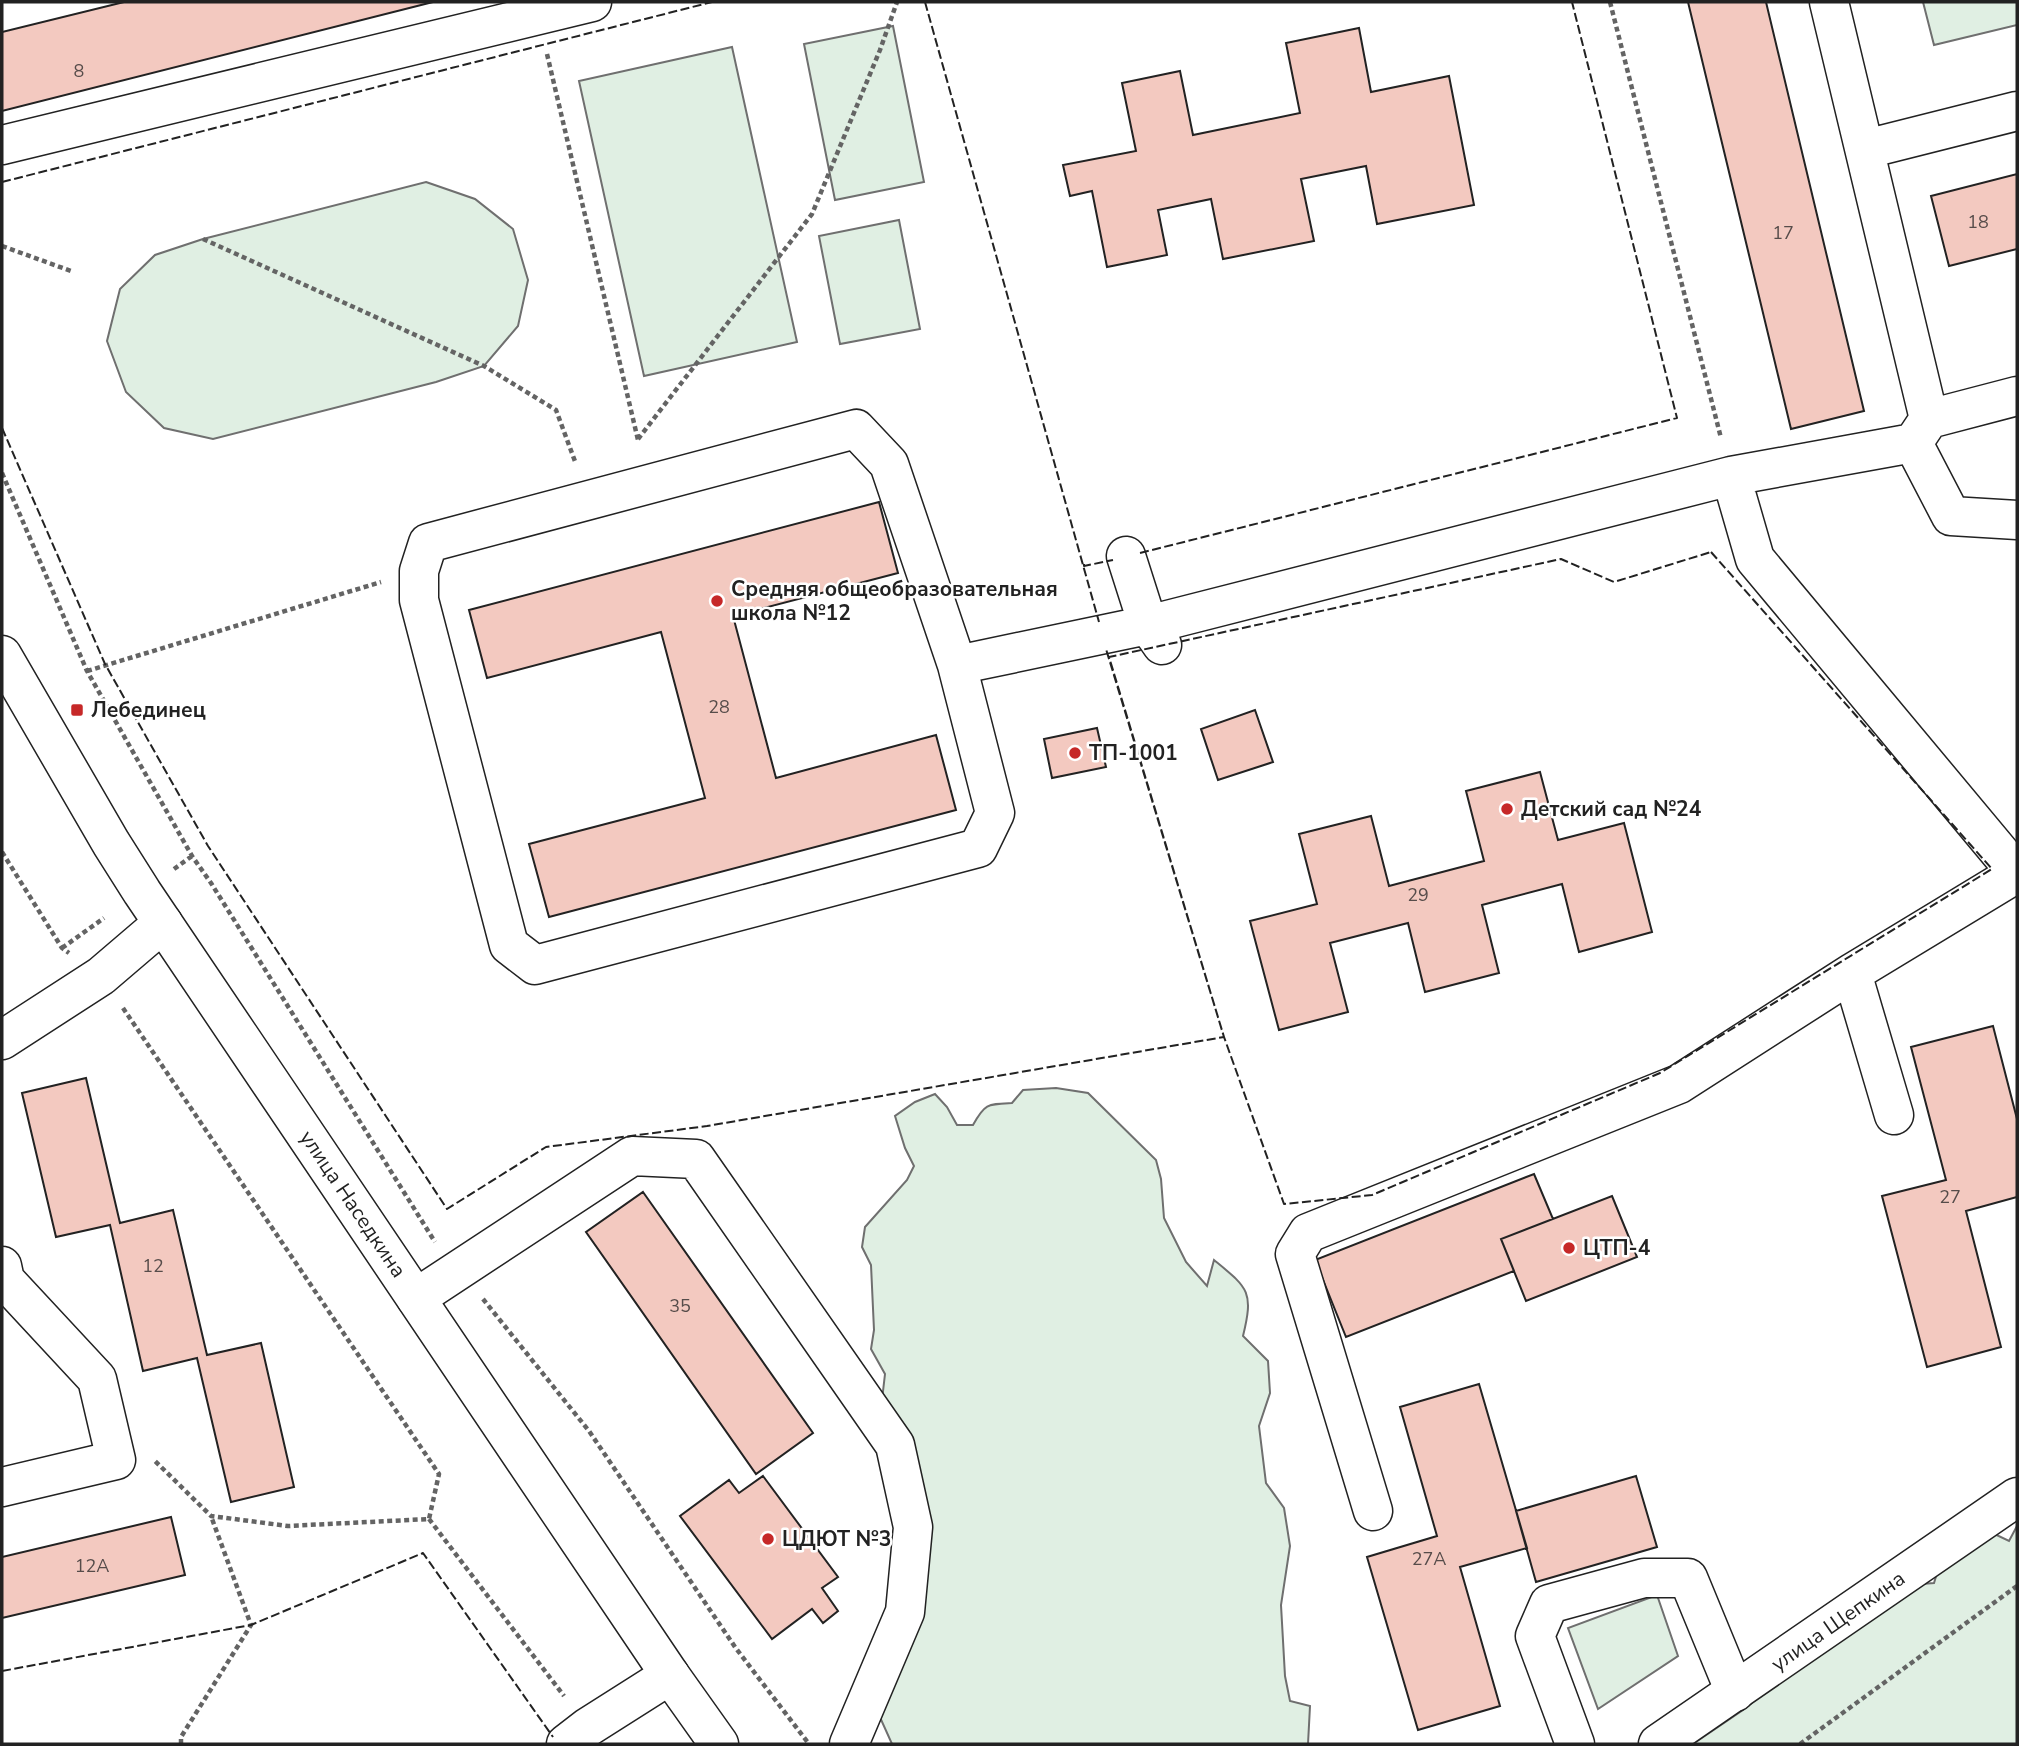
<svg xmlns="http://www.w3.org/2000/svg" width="2019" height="1746" font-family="'Nunito Sans',sans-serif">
<rect width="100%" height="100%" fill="#fff"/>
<!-- green -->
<path fill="#e0efe3" stroke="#6f6f6f" stroke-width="2" d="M1923,2H2017V25L1934,45Z
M893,26L924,182L835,200L804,44Z
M732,47L797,342L644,376L579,81Z
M426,182L475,199L513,229L528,280L518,326L484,366L436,382L213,439L164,428L126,392L107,341L120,289L155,255L203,239Z
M899,220L920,329L840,344L819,236Z
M1056,1088L1088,1093L1156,1160L1161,1179L1164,1218L1186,1262L1207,1286L1214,1260C1248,1288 1254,1291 1243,1336L1268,1361L1270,1393L1259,1426L1266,1483L1284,1508L1290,1546L1281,1605L1285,1676L1290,1701L1310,1706L1308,1744H892L874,1704L910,1611L882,1400L885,1374L871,1349L874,1330L871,1265L862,1247L865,1227L907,1180L914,1166L905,1148L895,1116L915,1102L935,1094L947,1107L957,1125H973C985,1103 988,1104 1012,1103L1023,1090Z
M2017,1526V1744H1693L1743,1710L1894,1586L1934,1583L1938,1570L1984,1529L2009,1541Z
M1657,1595L1678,1656L1598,1709L1568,1628Z"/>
<!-- building -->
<path fill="#f3c9c0" stroke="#222" stroke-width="2" d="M124,2H433L2,111V32Z
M1688,2H1766L1864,411L1791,429Z
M1359,28L1371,92L1449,76L1474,205L1377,224L1366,166L1301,179L1314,241L1223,259L1211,199L1158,210L1167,255L1107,267L1092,191L1070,196L1063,165L1136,151L1122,83L1180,71L1193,135L1300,113L1286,43Z
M2017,174V249L1949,266L1931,196Z
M879,502L898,573L733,616L776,778L936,735L956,810L549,917L529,844L705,798L661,632L487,678L469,610Z
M1255,710L1273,762L1218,780L1201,729Z
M1097,728L1106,767L1052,778L1044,739Z
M1540,772L1558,840L1624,823L1652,932L1579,952L1562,884L1482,905L1499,973L1425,992L1408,923L1330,943L1348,1012L1279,1030L1250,921L1317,904L1299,834L1371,816L1389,886L1484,861L1466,791Z
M1993,1026L2017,1119V1197L1966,1211L2001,1347L1927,1367L1882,1196L1946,1180L1911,1047Z
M86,1078L120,1223L173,1210L207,1355L261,1343L294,1487L231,1502L197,1358L143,1371L110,1225L56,1237L22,1093Z
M1534,1174L1553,1219L1501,1239L1514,1271L1346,1337L1315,1260Z
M643,1192L813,1433L756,1474L586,1232Z
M1612,1196L1637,1257L1526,1301L1501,1239Z
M1479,1384L1527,1548L1460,1567L1500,1706L1418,1730L1367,1557L1437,1536L1400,1407Z
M763,1476L838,1577L822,1588L838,1611L823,1623L812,1609L772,1639L680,1516L729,1480L739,1493Z
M1636,1476L1657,1547L1536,1582L1516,1511Z
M171,1517L185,1575L2,1618V1557Z"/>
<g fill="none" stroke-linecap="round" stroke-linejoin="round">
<defs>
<path id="minor" d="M1829,2L1929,419
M2,145L592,2
M1866,149L2017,111
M1913,443L1951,516L2017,520
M1731,476L1755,559L2017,873
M1126,556L1148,625L1731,476L1913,443L1929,419L2017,396
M957,665L995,813L978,848L535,965L509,945L419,600V571L428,543L856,429L889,464L957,665L1148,625L1162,645
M1852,973L1894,1115
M2,1040L101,976L163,923
M2,1266L5,1280L97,1379L116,1460L2,1487
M416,1298L632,1156L696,1159L895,1445L913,1527L905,1612L849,1744
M1373,1511L1295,1254L1308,1233L1679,1084L1852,973L2017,873
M566,1744L588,1727L670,1675
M1575,1744L1535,1636L1549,1604L1644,1578H1688L1735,1692"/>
<path id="major" d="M2,655L111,843L142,892L670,1675L719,1744
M1658,1744L2017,1497"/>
</defs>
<!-- minor casing -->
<use href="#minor" stroke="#222" stroke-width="41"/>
<!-- major casing -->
<use href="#major" stroke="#222" stroke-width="41"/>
<!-- path -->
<path stroke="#646464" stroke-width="4.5" stroke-dasharray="5 3.5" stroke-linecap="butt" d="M1610,2L1721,438
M547,54L638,440
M203,239L484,366L556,410L576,464
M2,246L71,271
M638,439L812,214L880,50L897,2
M2,473L87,671L192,856L211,883L435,1242
M87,671L381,582
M2,852L62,948L69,953
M174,869L192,856
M62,948L104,918
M123,1008L439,1474L429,1519L288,1526L211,1516L154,1460
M483,1299L589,1431L735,1647L809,1744
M429,1519L564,1696
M181,1744V1737L251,1625L211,1516
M1800,1744L2017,1586"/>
<!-- minor -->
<use href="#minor" stroke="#fff" stroke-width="38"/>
<!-- major -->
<use href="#major" stroke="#fff" stroke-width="38"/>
<!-- fence -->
<path stroke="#222" stroke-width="2" stroke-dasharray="9 3.5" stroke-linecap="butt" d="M925,2L1099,622
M2,182L712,2
M2,428L105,664L208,846L447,1209L546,1147L707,1126L1224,1037L1106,649
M1711,552L1992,869L1660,1073L1372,1195L1284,1204L1224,1037L1109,657L1561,559L1614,582Z
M1140,553L1677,418L1572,2
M1084,564V566L1113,560
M2,1671L251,1625L423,1553L553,1737"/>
</g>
<!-- markers -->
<g fill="#c62828" stroke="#fff" stroke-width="2.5">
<circle cx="717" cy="601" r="7"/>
<rect x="70" y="703" width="14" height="14" rx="3.5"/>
<circle cx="1075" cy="753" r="7"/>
<circle cx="1507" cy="809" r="7"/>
<circle cx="1569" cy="1248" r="7"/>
<circle cx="768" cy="1539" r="7"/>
</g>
<g text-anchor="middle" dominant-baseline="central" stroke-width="5" stroke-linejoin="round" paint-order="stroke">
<!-- number labels -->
<g font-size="18" fill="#564c4a">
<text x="79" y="71">8</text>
<text x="1978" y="222">18</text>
<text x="1783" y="233">17</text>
<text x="719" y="707">28</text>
<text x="1418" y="895">29</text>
<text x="1950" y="1197">27</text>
<text x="153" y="1266">12</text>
<text x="680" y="1306">35</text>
<text x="1429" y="1559">27А</text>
<text x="92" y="1566">12А</text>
</g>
<!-- poi labels -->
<g font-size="21" font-weight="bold" fill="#222" stroke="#fff" text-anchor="start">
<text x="731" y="589">Средняя общеобразовательная<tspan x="731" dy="24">школа №12</tspan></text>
<text x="91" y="710">Лебединец</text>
<text x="1089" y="753">ТП-1001</text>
<text x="1521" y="809">Детский сад №24</text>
<text x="1583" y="1248">ЦТП-4</text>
<text x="782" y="1539">ЦДЮТ №3</text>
</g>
<!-- street labels -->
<g font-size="21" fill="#222" stroke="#fff">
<text transform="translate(353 1204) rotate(56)">улица Наседкина</text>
<text transform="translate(1838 1621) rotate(-35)">улица Щепкина</text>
</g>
</g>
<!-- border -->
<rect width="2019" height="1746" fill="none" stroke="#222222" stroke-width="7"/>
</svg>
